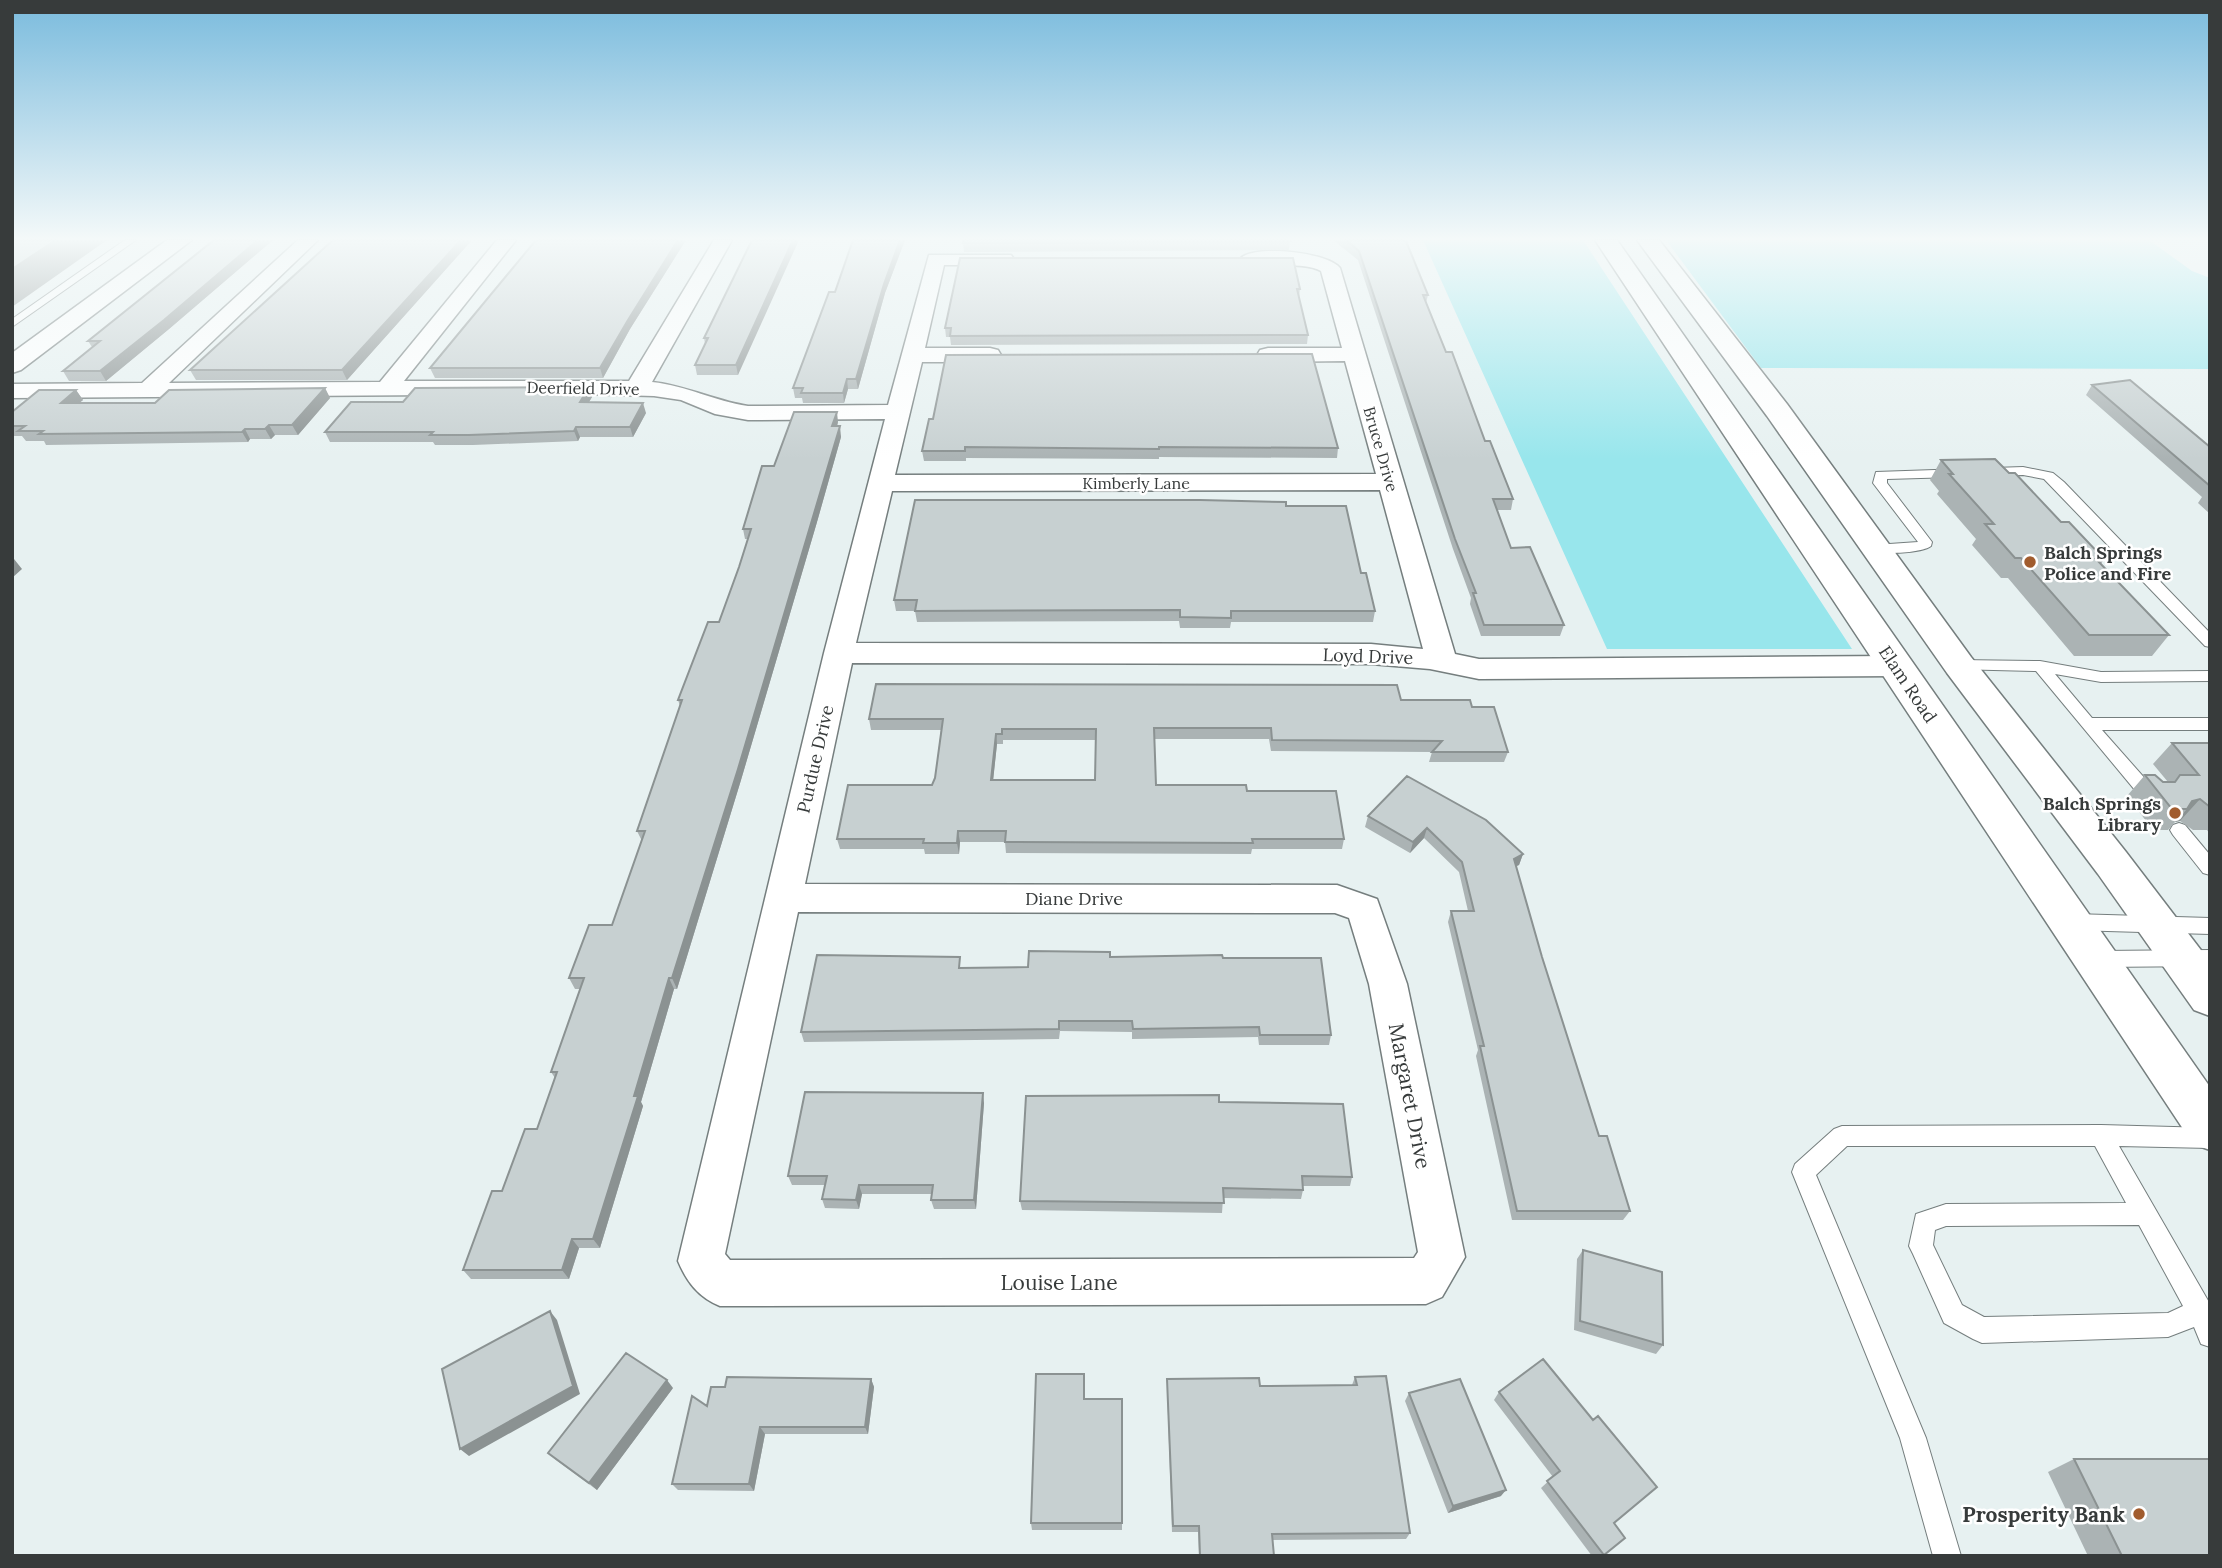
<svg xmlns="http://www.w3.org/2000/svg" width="2222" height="1568" font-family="Lora,serif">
<rect width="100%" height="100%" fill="#e7f1f1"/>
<!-- green -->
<path fill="#98e6ec" d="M1423,240H1583L1852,649H1607Z
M1666,240H2149L2192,271L2210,278V369L1761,368Z"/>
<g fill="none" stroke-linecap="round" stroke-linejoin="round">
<defs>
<path id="lane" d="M125,240H136L12,327V319Z
M2023,467L2053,473L2064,482L2210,633V647L2205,646L2044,479L2023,475L1887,479V483L1932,542L1931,546C1923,553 1876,556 1868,549L1875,545L1918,542L1873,483L1876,472Z
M1959,660L2040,661L2101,672L2210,671V681L2101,682L2055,674L2092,718H2210V730H2102L2156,791L2159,796L2156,801H2144L2036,671L1953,669L1951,665L1953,661Z
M2179,823L2185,825L2210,855V875L2203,873L2173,835L2170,830L2173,825Z
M2073,914L2210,918V934L2073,930L2066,927L2063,922L2066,917Z
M2210,950V966L2099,967L2092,965L2089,959L2092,953L2099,951Z
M2101,1125L2210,1128V1148L2119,1146L2210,1304V1347L2201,1344L2194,1327L2168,1337L1982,1343L1973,1339L1944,1323L1913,1254L1909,1246L1916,1214L1946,1204L2126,1203L2095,1146H1847L1816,1175L1926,1438L1961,1556H1933L1900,1438L1792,1172L1795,1164L1834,1129L1842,1126ZM2139,1225L2183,1306L2168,1313L1984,1317L1962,1305L1933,1245L1935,1230L1946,1226Z"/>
<path id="street" d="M298,240H318L169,383L380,382L497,240H516L404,381H629L714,240H732L652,382C688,386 714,401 748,406L888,405L929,255H1011L1014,259L1011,263L1004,265H944L925,348H990L998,350L1001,355L998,360L990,362H922L895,475L1376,474L1345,361L1268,362L1260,360L1257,355L1260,350L1268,348H1342L1321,271C1300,259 1251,272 1240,259C1252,244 1328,252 1340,268L1455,654L1479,659L1895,656L1906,659L1910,666L1906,673L1895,676L1479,679L1430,669L1371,664L852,663L805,884L1337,885L1377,899L1407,984L1465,1257L1442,1297L1426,1304L720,1306C698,1297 687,1282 678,1261L824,653L885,419L748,420L715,414L681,400L654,396L584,394L12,398V384L142,383ZM1380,490L1423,649L1371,644L856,643L892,491ZM798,912L1335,913L1349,918L1369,984L1418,1252L1414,1258L730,1260L725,1254Z"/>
<path id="secondary" d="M167,240H192L21,370L12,373V353Z
M1595,240H1617L2210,1087V1150L2193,1144Z
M1637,240H1659L1787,404L1971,657L2126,852L2210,962V1016L2194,1010L2098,874L1947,673L1767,416Z"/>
</defs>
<!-- lane casing -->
<use href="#lane" stroke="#757e7e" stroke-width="2"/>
<!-- street casing -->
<use href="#street" stroke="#757e7e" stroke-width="3"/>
<!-- secondary casing -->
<use href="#secondary" stroke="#757e7e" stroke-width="3"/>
<!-- lane -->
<use href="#lane" fill="#fff" fill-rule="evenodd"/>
<!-- street -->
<use href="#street" fill="#fff" fill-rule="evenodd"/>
<!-- secondary -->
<use href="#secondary" fill="#fff" fill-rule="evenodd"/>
</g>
<!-- wall -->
<path fill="#abb3b4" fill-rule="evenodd" d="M214,240H273L169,329L106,381H69L63,371L92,347L88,341Z
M333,240H472L347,380H196L190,370Z
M536,240H686L630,329L603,378H435L430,368Z
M752,240L738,375H697L695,365L705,344L704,338Z
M853,240H905L885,293L858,389H848L844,403H803L802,398H795L793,388L835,292Z
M1333,240H1404L1428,295L1426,303L1446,352L1485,441L1513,499L1511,510H1497L1511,548L1564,625L1560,636H1481L1470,604L1471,598L1453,549L1358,260Z
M1290,241L1289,250L964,252L963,243Z
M1300,289L1299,297L1308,335L1307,344L951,345L950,337H946L945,328Z
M2092,385L2210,447V514L2198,503L2202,497L2086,395Z
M325,388L330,398L298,435H275L271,439H250L248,442L46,445L44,441H26L22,436H12V412L76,390L83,400L79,403H155Z
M592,397L589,402L646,413L633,437H580L578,441L473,445H435L433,442H330L325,432L403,402Z
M929,419L1338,448L1337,458L1159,457V459L966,458V461H924L922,451Z
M838,422L837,426L841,437L817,522L741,780L677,989H674L641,1102L643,1106L600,1248H579L569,1279H471L463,1270L502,1191L537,1129L555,1078L551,1072L581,989H575L569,978L612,925L642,841L637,831L680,706L678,700L719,622L739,567L748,539H745L743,529L774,466Z
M1941,460L2009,473L2061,522L2104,559L2101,564L2169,635L2152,656H2074L2008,578H2001L1972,545L1976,539L1937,494L1939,491L1930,480Z
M1286,506L1361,573L1375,611L1373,622H1231L1230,628H1180L1179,621L917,622L915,611H896L894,600Z
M1401,700L1472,707L1508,752L1504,762H1429L1432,752L1271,751L1269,739H1154L1156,785L1247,791L1344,839L1342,849H1252L1251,854L1006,853L1005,842H960L959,854H925L924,849H840L837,839L932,785L935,778L941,730H871L869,719ZM1003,740H1095V780H993L997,744H1003Z
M2172,743H2210V834L2207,830H2193L2180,821L2175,822L2168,830H2153L2127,796L2145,775L2163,782H2168L2153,764Z
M1407,776L1523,854L1519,865L1516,866L1542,957L1599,1136L1630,1211L1623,1220H1512L1476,1056L1478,1050L1448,922L1451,911H1468L1459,872L1424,838L1410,853L1365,827L1368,816Z
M1110,957L1223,958L1331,1035L1329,1045H1259L1258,1037L1132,1039V1032L1060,1031L1059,1039L804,1042L801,1032L1028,967Z
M1219,1102L1352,1177L1350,1186H1303V1190L1301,1199L1223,1198L1222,1213L1022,1210L1020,1201Z
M984,1103L976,1209H934L931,1200L932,1194H862L859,1209L825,1208L822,1199L825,1185H792L788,1176Z
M1583,1250L1663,1345L1656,1354L1574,1330L1577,1259Z
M1355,1377L1410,1533L1406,1539L1272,1540L1274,1556H1199L1198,1532H1172L1167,1387V1379L1260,1386L1352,1385Z
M871,1379L874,1387L868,1434H765L754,1491L678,1490L672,1484L707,1406L725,1387Z
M673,1388L597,1490L556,1460L548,1453Z
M1499,1392L1614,1523L1604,1556H1592L1541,1488L1553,1477L1494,1400Z
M1409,1393L1501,1496L1448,1513L1405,1401Z
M1084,1399H1122V1530H1032L1031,1523Z
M2074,1459L2210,1556H2088L2048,1472Z"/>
<!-- shaded-wall -->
<path fill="#8b9292" d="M56,240H107L12,307V269Z
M258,240H273L169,329L106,381L100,371Z
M461,240H472L347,380L342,370Z
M678,240H686L630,329L603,378L600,368L628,320Z
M793,240H799L738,375L736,365Z
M900,240H905L885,293L858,389L856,379L884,284Z
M847,379L848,389L844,403L843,393Z
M589,387L592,397L583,412L580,402Z
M325,388L330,398L298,435L292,425Z
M76,390L83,400L67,413L61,403Z
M643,403L646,413L633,437L630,427Z
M837,412L838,422L834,437L832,426Z
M269,425L275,435L271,439L265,429Z
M840,426L841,437L817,522L741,780L677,989L672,978Z
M576,427L580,437L578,441L574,431Z
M245,429L250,439L248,442L242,432Z
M14,559L22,569L12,578V560Z
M996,734L997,744L992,791L991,780Z
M2200,799L2180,821L2175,822L2187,809L2192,801Z
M1427,828L1424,838L1410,853L1413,842Z
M958,831L960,842L959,854L957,843Z
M1523,854L1519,865L1510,869L1514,859Z
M669,978L674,989L641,1102L643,1106L600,1248L593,1239L634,1096Z
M983,1093L984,1103L976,1209L974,1200Z
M859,1185L862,1194L859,1209L856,1200Z
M572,1239L579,1248L569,1279L562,1270Z
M550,1311L557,1320L580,1394L469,1456L460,1449Z
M871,1379L874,1387L868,1434L865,1427Z
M667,1380L673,1388L597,1490L589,1483Z
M760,1427L765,1434L754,1491L749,1484Z
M1506,1490L1501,1496L1448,1513L1453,1506Z"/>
<!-- building -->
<path fill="#c7d0d1" stroke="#8b9292" stroke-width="2" fill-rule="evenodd" d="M12,240H56L12,269Z
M214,240H258L164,320L100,371H63L100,341H88Z
M333,240H461L342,370H190Z
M536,240H678L628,320L600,368H430Z
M752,240H793L736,365H695L708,338H704Z
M853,240H900L884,284L856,379H847L843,393H801L803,388H793L829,292H835Z
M964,240H1289L1290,241L963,243Z
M1346,240H1404L1406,241L1428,295H1423L1446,352H1452L1485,441H1490L1513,499H1493L1511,548L1530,547L1564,625H1484L1473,593H1476L1455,539L1359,251Z
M960,258H1293L1300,289H1297L1308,335L950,336L951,328H945Z
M1312,354L1338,448L1159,447V449L965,447V451H922L929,419H933L946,355Z
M2130,380L2210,447V486L2092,385Z
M589,387L580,402L643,403L630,427H576L574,431L469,435H430L433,432H325L351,402H403L415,388Z
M325,388L292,425H269L265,429H245L242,432L39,434L43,431H18L25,426H12V412L39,390H76L61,403H155L169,390Z
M794,412H837L832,426H840L738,769L672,978H669L634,1096H638L593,1239H572L562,1270H463L492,1191H502L525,1129H537L557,1072H551L584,978H569L589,925H612L645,831H637L682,700H678L708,622H719L739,567L751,529H743L762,466H774Z
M1995,459L2009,473H2015L2061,522H2069L2104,559H2096L2169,635H2089L2021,558H2015L1985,524H1994L1949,474H1953L1941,460Z
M915,500H1200L1286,502V506H1346L1361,573H1366L1375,611H1231V618L1180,617V610L915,611L917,600H894Z
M876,684L1397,685L1401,700H1470L1472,707H1494L1508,752H1432L1442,741L1272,740L1271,728H1154L1156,785H1246L1247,791H1336L1344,839H1252L1253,843L1005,842L1006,831H958L957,843H923L924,839H837L848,785H932L935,778L943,719H869ZM1002,729H1096L1095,780H991L996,734H1002Z
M2172,743H2210V807L2200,799L2192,801L2187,809H2172L2145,775H2155L2163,782H2175L2180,775H2199Z
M1407,776L1486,820L1523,854L1514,859L1542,957L1599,1136H1607L1630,1211H1517L1480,1046H1484L1451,911H1474L1462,862L1427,828L1413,842L1368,816Z
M1029,951L1110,952V957L1222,955L1223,958H1321L1331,1035H1260L1259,1027L1133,1029L1132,1021H1059V1029L801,1032L817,955L960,957L959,968L1028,967Z
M805,1092L983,1093L974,1200H931L933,1185H859L856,1200L822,1199L827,1176H788Z
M1219,1095V1102L1343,1104L1352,1177L1302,1176L1303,1190L1223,1188L1224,1203L1020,1201L1026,1096Z
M1583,1250L1662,1272L1663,1345L1580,1321Z
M550,1311L573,1386L460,1449L442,1369Z
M626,1353L667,1380L589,1483L548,1453Z
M1543,1359L1593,1420L1598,1416L1657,1487L1614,1523L1625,1538L1604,1555L1547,1481L1560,1471L1499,1392Z
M1036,1374H1084V1399H1122V1523H1031Z
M1386,1376L1410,1533L1272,1534L1274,1556H1200L1199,1526H1173L1167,1379L1259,1378L1260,1386L1357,1385L1355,1377Z
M727,1377L871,1379L865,1427H760L749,1484H672L692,1396L707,1406L711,1387H725Z
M1460,1379L1506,1490L1453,1506L1409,1393Z
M2074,1459H2210V1556H2122Z"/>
<!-- sky -->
<linearGradient id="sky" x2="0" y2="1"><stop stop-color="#7abbdd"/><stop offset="0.52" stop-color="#f4f9f9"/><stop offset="1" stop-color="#f4f9f9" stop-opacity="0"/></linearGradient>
<rect width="2222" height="459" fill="url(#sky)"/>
<!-- markers -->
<g fill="#a15c2e" stroke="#fff" stroke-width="2.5">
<circle cx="2030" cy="562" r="7"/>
<circle cx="2175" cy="813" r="7"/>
<circle cx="2139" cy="1514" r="7"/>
</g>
<g text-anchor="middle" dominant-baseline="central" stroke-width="5" stroke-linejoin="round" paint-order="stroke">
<!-- far-street labels -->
<g font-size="16" fill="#373b3b" stroke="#fff">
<text transform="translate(583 388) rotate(1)">Deerfield Drive</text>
<text transform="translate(1381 449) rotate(74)">Bruce Drive</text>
<text x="1136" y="483">Kimberly Lane</text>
</g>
<!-- poi labels -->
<g font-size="18" font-weight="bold" fill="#373b3b" stroke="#fff" text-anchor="start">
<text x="2044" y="552">Balch Springs<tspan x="2044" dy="21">Police and Fire</tspan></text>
<text x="2161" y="803" text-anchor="end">Balch Springs<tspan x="2161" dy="21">Library</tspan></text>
</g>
<!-- street labels -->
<g font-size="18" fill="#373b3b" stroke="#fff">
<text transform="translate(1368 656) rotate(2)">Loyd Drive</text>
<text transform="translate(1908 684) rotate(56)">Elam Road</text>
<text transform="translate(815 759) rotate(-77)">Purdue Drive</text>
<text x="1074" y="898">Diane Drive</text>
</g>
<!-- near-street labels -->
<g font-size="21" fill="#373b3b" stroke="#fff">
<text transform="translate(1410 1096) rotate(79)">Margaret Drive</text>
<text x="1059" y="1282">Louise Lane</text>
</g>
<!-- near-poi labels -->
<g font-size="21" font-weight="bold" fill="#373b3b" stroke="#fff" text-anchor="end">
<text x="2125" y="1514">Prosperity Bank</text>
</g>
</g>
<!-- border -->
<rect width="2222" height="1568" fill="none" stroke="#373b3b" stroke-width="28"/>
</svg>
